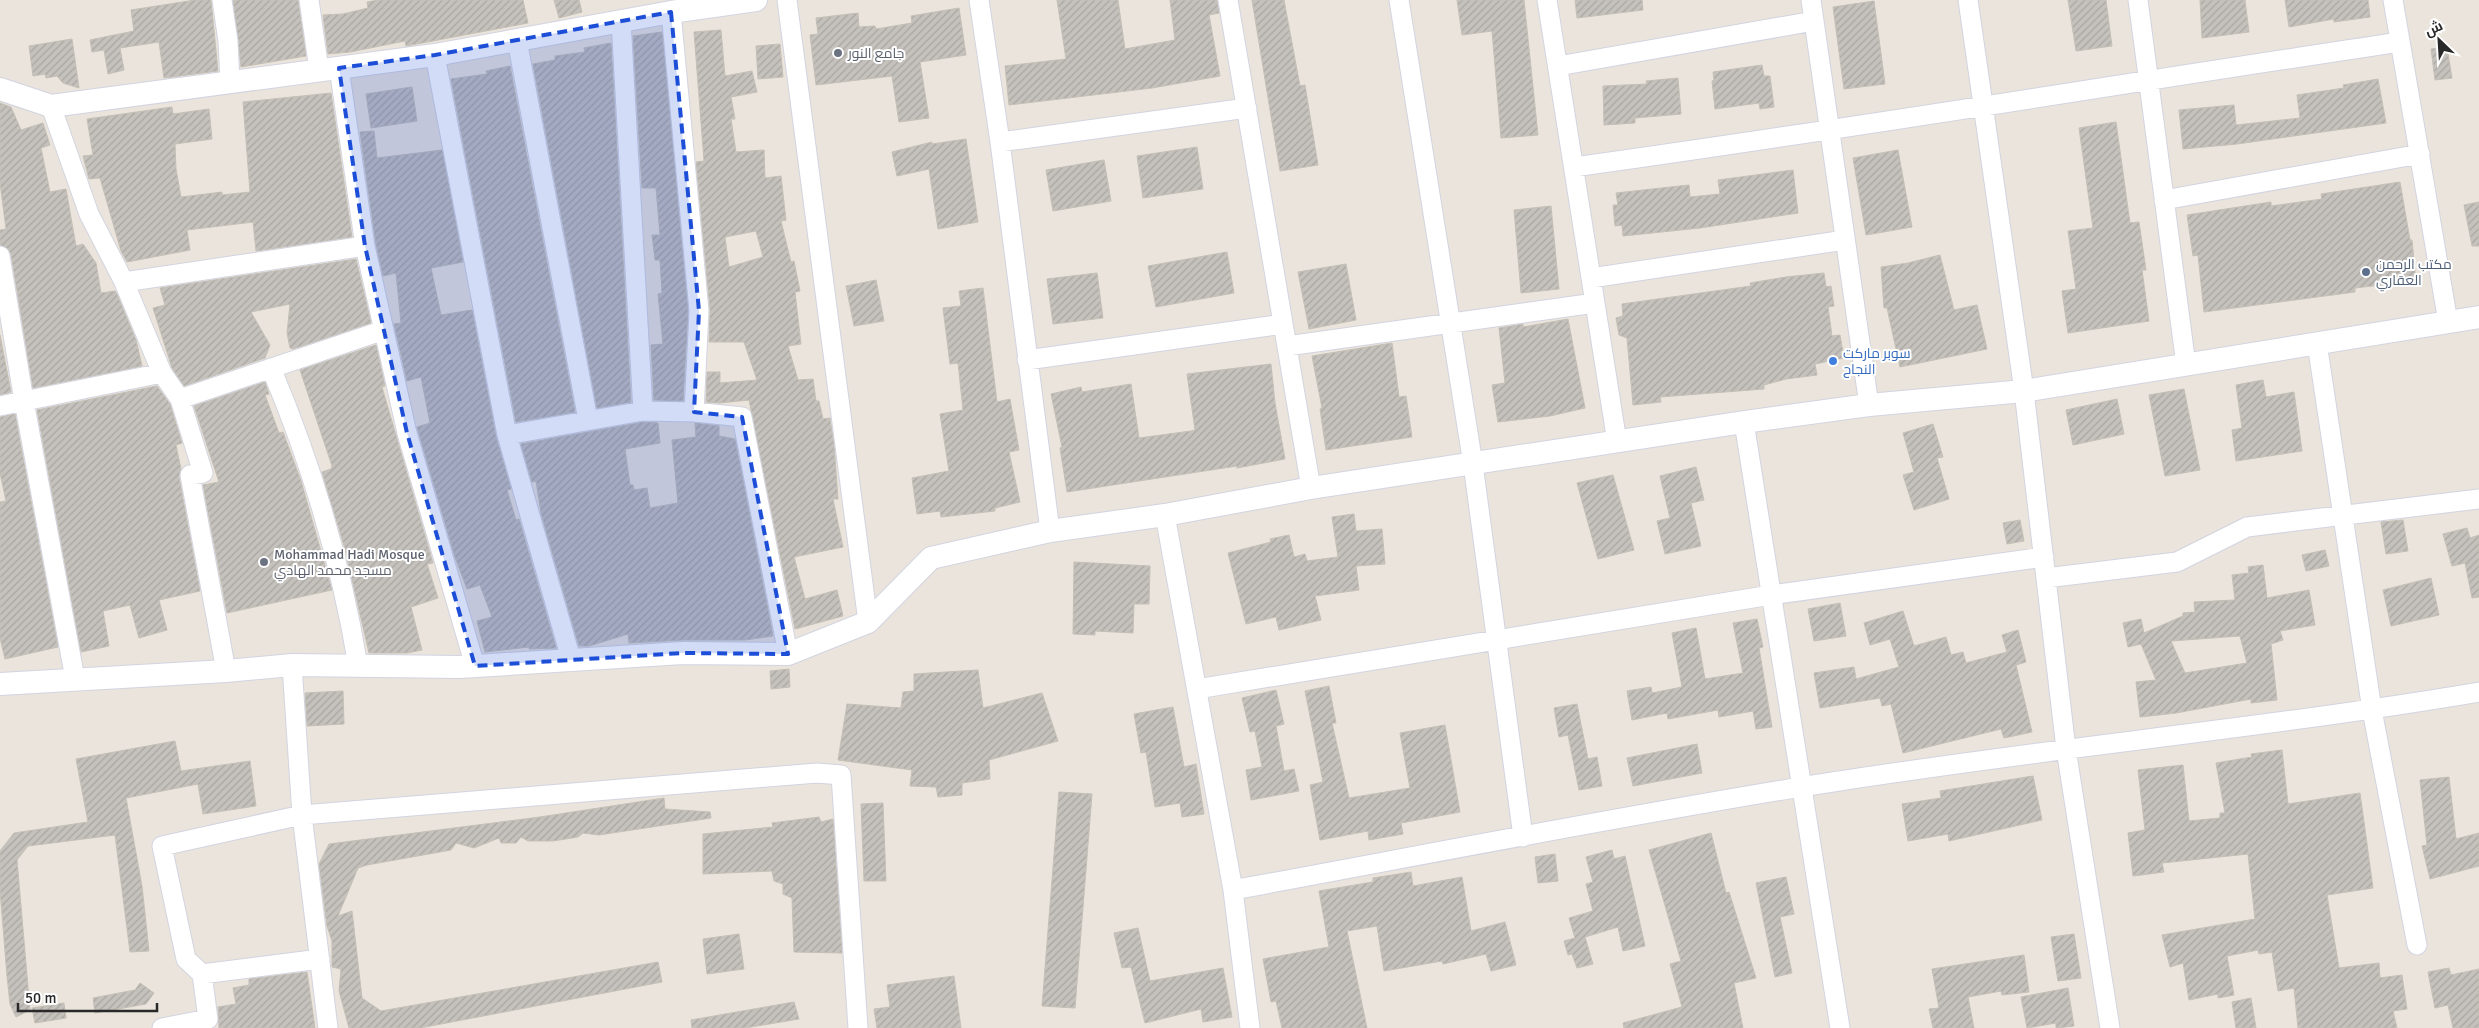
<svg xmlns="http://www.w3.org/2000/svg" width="2479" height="1028" font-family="Signika,Cairo,sans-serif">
<defs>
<pattern id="building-hatch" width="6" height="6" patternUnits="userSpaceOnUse" patternTransform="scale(1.25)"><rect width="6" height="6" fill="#c5c1bc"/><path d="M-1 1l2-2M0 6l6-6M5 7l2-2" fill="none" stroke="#a9a6a2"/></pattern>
</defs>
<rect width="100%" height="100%" fill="#eae4dc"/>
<!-- building -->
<path fill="url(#building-hatch)" stroke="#c5c0b6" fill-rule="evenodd" d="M195,0H211L218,71L164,78L159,42L120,48L124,70L108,74L104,50L92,52L90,40L134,31L131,10Z
M233,0H298L306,56L241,67Z
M378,0H523L528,23L406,46L405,41L350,52L328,54L323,15L343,14L368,8L367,2Z
M554,0H579L582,12L559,18Z
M1057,0H1118L1125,49L1175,40L1170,0H1217L1219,13L1209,15L1220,76L1152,88L1009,105L1005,66L1066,59Z
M1252,0H1284L1300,86L1305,85L1318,165L1280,171Z
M1457,0H1524L1538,135L1501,138L1492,31L1462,35Z
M1575,0H1642L1643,10L1577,18Z
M2068,0H2106L2112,46L2076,51Z
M2200,0H2245L2249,32L2202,38Z
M2285,0H2368L2370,17L2334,22V19L2289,27Z
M1874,1L1885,84L1844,89L1833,7Z
M959,8L966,55L920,62L929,118L899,122L892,76L816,85L810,35L818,34L816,18L858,13L859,27L875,26L876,29L912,23L911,16Z
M721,30L725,76L752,71L757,92L731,97L735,119H731L736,152L764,150L765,178L781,176L786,220L781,221L791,262L794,261L800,291L795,292L801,344L788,346L798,380L813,379L816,401H819L823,419L830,418L834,444L838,499H833L843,547L794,557L805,599L837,590L843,616L795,629L749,400L720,403L706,402L707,372H720V383L757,380L744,342H709L710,310L696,162L704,161L694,32ZM756,231L763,257L729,267L725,237Z
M662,32L688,311L683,401L654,400L651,345L663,344L658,294L662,293L660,260H655L652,235H660L656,188H642L633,36Z
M72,39L79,88L63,83L57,76L46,78L45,74L33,76L29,46Z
M611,43L631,402L597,408L533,64L555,60V56L585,52L584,48Z
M780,44L783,77L758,79L756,46Z
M2447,47L2452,78L2435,80L2431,49Z
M1762,65L1764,76H1770L1774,107L1760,109L1759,103L1715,109L1712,81L1714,80L1713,72Z
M510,66L575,412L516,422L451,79L487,74L486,71Z
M1678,78L1681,114L1635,118V123L1604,125L1603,86L1647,84L1646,81Z
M2378,79L2386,123L2237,144L2183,149L2179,110L2234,105L2236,125L2300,118L2297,95L2344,88L2343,85Z
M412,87L417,121L371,128L366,94Z
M331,93L352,237L256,251L253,222L187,230L190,250L127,262L121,251L100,178L89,179L83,156L93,155L87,119L172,107L173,114L209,109L212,139L175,144L176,169L181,197L222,192V195L250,192L243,102Z
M0,103L11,107L21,130L43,123L50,145L41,148L50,192L66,189L76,246L83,244L96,263L101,293L115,291L117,294L136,340L142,366L33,388L11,254L8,249L0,245V230L6,229L0,183Z
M2116,122L2130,223L2139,222L2146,270H2142L2149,321L2068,333L2062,291L2076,289L2068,231L2093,228L2079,128Z
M374,131L377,158L442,150L463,262L431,268L441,315L472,310L496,437L511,489L507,490L516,520L519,519L556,648L529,649V647L485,652L477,621L492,617L480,585L467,589L455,557L417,427L430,423L421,377L407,381L394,324L401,323L396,273L383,276L376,244L360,132Z
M966,139L978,222L938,229L929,169L897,176L892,152L932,142V144Z
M1197,147L1203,189L1143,198L1137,156Z
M1898,150L1912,227L1866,235L1853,158Z
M1104,160L1111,201L1053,211L1046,170Z
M1793,170L1798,213L1700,228L1623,236L1622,225L1615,226L1613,205H1618L1616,193L1689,185L1690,197L1720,194L1718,180Z
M2400,182L2410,240H2412L2416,281L2355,288V292L2204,312L2198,255L2193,256L2187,215L2271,202V206L2322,199L2321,194Z
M2479,202V246H2472L2464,205Z
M1551,206L1559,289L1521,293L1514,210Z
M1227,252L1234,293L1156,307L1148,266Z
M1940,255L1954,310L1977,305L1987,349L1900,367L1887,308H1884L1881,267L1908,263Z
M356,259L371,323L293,349L290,348L287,333L290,304L251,312L270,345L265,358L184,386L172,368L153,308L165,305L160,288Z
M1346,264L1356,320L1309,329L1298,272Z
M1097,273L1103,318L1053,324L1047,279Z
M1824,273L1826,287L1831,286L1834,306L1828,307L1832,336L1840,335L1844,358L1815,364L1817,375L1786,379L1764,385V389L1660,397L1661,402L1633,405L1627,338L1619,335L1616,318L1623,316L1622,304L1751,286L1750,283L1786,277Z
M876,280L884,321L854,326L846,286Z
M983,288L997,402L1010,399L1019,450L1009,452L1020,502L995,508V511L941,517L940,511L917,514L912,478L949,471L940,414L963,410L958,363L950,364L943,308L961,306L959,291Z
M1568,319L1585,408L1550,416L1498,422L1492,385L1505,383L1499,328L1523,324V327Z
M0,335L11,392L0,395Z
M1392,343L1399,397L1406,396L1412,437L1326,450L1320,409L1322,408L1312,356Z
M376,345L385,386L382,387L433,563L427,564L438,598L411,607L422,650L407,653H369L345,549L322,472L331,469L332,466L300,370Z
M1271,364L1275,403L1285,459L1237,468V466L1067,492L1060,448L1062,447L1051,394L1081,387L1082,392L1131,384L1139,438L1191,431L1195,430L1187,374Z
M2263,380L2266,397L2294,392L2302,451L2236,461L2232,430L2242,428L2236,385Z
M265,382L269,394L265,395L279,433L283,432L301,481L332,590L227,613L203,485L219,482L194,406Z
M157,386L170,404L182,443L176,445L181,469L179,477L200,591L159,600L167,630L139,638L130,605L103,611L109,646L81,652L37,410Z
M2184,389L2200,470L2165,476L2149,395Z
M2117,399L2124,434L2073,445L2066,410Z
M15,414L58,647L5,659L0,638V502L6,501L0,473V417Z
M644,422L658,423L660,443L625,449L630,485H633L634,490L647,488L650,508L678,503L672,440L696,437L695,423L719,426V436L735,439L773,636L745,640H683L629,643L628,634L589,646H579L541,513L536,481L532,482L521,444Z
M1933,424L1943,457L1937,458L1949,499L1914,510L1903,475L1914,472L1903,433Z
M1696,467L1704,500L1691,503L1701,546L1665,554L1657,521L1670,518L1660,476Z
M1613,475L1634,550L1598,559L1577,483Z
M1354,514L1356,531L1382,529L1385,564L1356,566L1359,590L1315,596L1321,620L1279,630L1276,617L1246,624L1228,553L1271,542L1270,539L1289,535L1294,557L1305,554L1307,561L1338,557L1332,517Z
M2020,520L2024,541L2007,544L2003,523Z
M2403,520L2408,551L2386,554L2381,522Z
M2467,528L2470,538L2479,535V597L2472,598L2465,563L2452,566L2443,534Z
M2325,550L2329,566L2306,571L2302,555Z
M1074,562L1150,566L1149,604H1134L1133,633L1095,631V635L1073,634Z
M2263,565L2267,598L2309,590L2315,625L2280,631L2283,640L2271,644L2277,700L2251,703V699L2176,713L2140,717L2136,682L2156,680L2141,644L2128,647L2123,623L2141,619L2144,633L2183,616V613L2195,612L2194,602L2235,600L2232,575L2249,573L2248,567ZM2240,636L2247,663L2185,673L2171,641Z
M2431,578L2439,615L2391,626L2383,590Z
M1840,603L1846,636L1814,641L1808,609Z
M1903,611L1914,646L1946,637L1951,655L1963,652L1966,663L2007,652L2002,635L2018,630L2026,662L2016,665L2032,732L2004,738L2001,729L1903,753L1891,704L1882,706L1880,698L1820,708L1814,673L1854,667L1856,679L1899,667L1890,639L1870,645L1864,623Z
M1757,619L1763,647L1759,648L1772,727L1756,729L1753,711L1719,717L1718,710L1668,719L1667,713L1632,720L1627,691L1651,687L1652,693L1682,687L1672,633L1696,628L1705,679L1743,673L1733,623Z
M789,669L790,687L771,689L770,671Z
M978,670L983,708L1042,693L1058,741L989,760L990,779L962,783V795L938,797L936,787L910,786L912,770L838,760L847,704L901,708L903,692L914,691V674Z
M1329,686L1336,723H1332L1349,798L1410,788L1400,733L1445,725L1460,812L1401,823L1403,834L1369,840L1368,831L1320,840L1310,785L1323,782L1305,691Z
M1276,690L1284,724L1276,726L1284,771L1294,769L1299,791L1251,800L1246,770L1262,767L1255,731L1250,732L1242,698Z
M343,691L344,724L307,726L305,693Z
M1577,704L1588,759L1597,757L1602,786L1579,790L1568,735L1559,737L1554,708Z
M1173,707L1184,767L1196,764L1204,814L1182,817L1180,803L1155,807L1146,752L1141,753L1134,714Z
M175,741L181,771L250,761L256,806L203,814L198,784L126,798L142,886L149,951L130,952L115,835L28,846L17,860L30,1010L16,1017L10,1004L7,976L0,890V851L14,833L88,822L76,759Z
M1697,744L1702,773L1633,786L1627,758Z
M2282,750L2288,804L2360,793L2373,888L2327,895L2339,968L2379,963L2380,978L2402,975L2407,1009L2393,1011L2397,1028H2298L2294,988L2278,991L2272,952L2259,954L2258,950L2227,956L2234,995L2218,998V994L2189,1000L2183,963L2170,967L2162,935L2255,919L2248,854L2162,863L2164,872L2133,876L2128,833L2145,830L2138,770L2183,765L2189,821L2220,818V813H2225L2216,763L2252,757L2251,754Z
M2033,776L2042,820L1949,841L1948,834L1908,841L1902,804L1941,798L1940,791Z
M2449,777L2456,839L2479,833V866L2430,879L2422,846L2427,845L2420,780Z
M1059,792L1092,794L1075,1008L1042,1006Z
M664,798L665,809L710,812L711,818L599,835L583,833L578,837L553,841H528L521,837L516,843H501L499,838L474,848L456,843L451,850L367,865L358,868L338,916L352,911L362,998L381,1011L658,962L662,982L420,1028H349L339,991L341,969L332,967V941L327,926L319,864L329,844L540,817Z
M883,803L886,881H864L861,804Z
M819,817L821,822L833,819L842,953L794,952L792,898L783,894V884L774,881L772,871L703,874V834L773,827L772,823Z
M1711,833L1726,893L1729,892L1756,978L1734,983L1743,1028H1624L1623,1023L1682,1007L1670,964L1681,961L1649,850Z
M1612,850L1614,859L1625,856L1645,946L1623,951L1618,927L1585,937L1593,964L1577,968L1572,954L1568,955L1564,941L1575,938L1569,918L1593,911L1586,884L1593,882L1586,857Z
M1555,854L1558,881L1538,883L1535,857Z
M1411,872L1413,886L1462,877L1471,931L1505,922L1516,965L1491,971L1486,954L1443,964L1442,961L1384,971L1377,926L1347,931L1367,1028H1282L1276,1001L1271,1002L1263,959L1329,947L1319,891L1373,882V878Z
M1786,877L1794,914L1780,917L1792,973L1775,977L1756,883Z
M1138,928L1150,981L1223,968L1232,1017L1203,1022L1201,1009L1145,1023L1131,967L1122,968L1114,933Z
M739,934L744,969L707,974L703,939Z
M2074,934L2081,978L2058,981L2051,937Z
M2024,955L2029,992L2002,995L2001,991L1968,997L1974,1028H1933L1929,1009L1939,1008L1932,969Z
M2449,968L2451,975L2479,969V1028H2453L2448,1005L2435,1008L2428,972Z
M307,972L315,1028H219L218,1007L236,1004L233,988L249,985V979Z
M954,976L961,1028H877L874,1009L890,1007L887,985Z
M140,983L154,993L146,1004L95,1013L93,998L135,990Z
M2068,988L2074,1026L2056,1028V1023L2027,1028L2021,997Z
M2251,998L2256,1028H2236L2232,1002Z
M794,1002L799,1019L745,1028H692L691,1020Z
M64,1003L66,1018L35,1023L32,1008Z"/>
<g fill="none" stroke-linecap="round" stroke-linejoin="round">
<defs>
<path id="minor" d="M222,0L228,41L230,81
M309,0L319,70
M787,0L868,622
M979,0L1000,142L1050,531
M1228,0L1311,488
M1399,0L1473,464L1523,837
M1547,0L1617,442
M1811,0L1869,405
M1968,0L2024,391L2066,749L2110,1028
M2138,0L2186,365
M2393,0L2448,322
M671,12L699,311L694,412
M621,21L643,411
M517,40L588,420
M435,55L507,435L571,659
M1558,66L1814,21
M339,68L365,246L407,433L475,666
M51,106L89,214L124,282L162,373L180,399L203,473L190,475L226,671
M1000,142L1247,108
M1574,167C1850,129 2125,83 2400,42
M2164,200L2420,154
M0,256L24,401L75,679
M1591,278L1845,240
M124,282L365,246
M2317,343L2372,710L2417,945
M1287,346L1595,303
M1027,360L1283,324
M271,368C312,465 341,562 358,666
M180,399L384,330
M0,406L162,373
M1744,422L1840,1028
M507,435L643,411L694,412L742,417L788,654
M1165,515L1233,890L1250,1028
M2046,578L2177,562L2247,527L2479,499
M292,665L302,815L328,1028
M1197,689L1771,595L2044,557
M1233,890C1423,855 1611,818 1801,787C2026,750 2254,730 2479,692
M320,959L202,974L186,959L162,846L302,815L817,773L841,775L858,1028
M162,1028L208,1019L202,974"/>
<path id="tertiary" d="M0,89L51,106L435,55L671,12L756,0
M0,684L226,671L292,665L460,667L683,653L788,654L868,622L931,558L1050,531L1165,515L1311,488L1744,422L1869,405L2024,391L2479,317"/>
</defs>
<!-- minor casing -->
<use href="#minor" stroke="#d2d4e0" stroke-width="21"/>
<!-- tertiary casing -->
<use href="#tertiary" stroke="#d2d4e0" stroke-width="24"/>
<!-- minor -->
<use href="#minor" stroke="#fff" stroke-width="19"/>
<!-- tertiary -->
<use href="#tertiary" stroke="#fff" stroke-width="22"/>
</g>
<!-- marked area -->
<path fill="#1d4ed8" fill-opacity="0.2" stroke="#1d4ed8" stroke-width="4" stroke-dasharray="10 6" stroke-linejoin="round" d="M671,12L699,311L694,412L742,417L788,654L683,653L475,666L407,433L365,246L339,68L435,55Z"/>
<!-- markers -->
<g fill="#6b7280" stroke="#fff" stroke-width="2">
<circle cx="838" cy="53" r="5"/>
<circle cx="264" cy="562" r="5"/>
</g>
<circle fill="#5c6f8a" stroke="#fff" stroke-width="2" cx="2366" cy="272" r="5"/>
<circle fill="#3f7fe0" stroke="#fff" stroke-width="2" cx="1833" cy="361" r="5"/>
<g text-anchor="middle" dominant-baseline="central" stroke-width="4" stroke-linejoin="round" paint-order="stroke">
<!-- worship labels -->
<g font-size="14" fill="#5b616d" stroke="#fff" text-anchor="start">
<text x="848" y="53">جامع النور</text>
<text x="274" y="554">Mohammad Hadi Mosque<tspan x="274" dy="16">مسجد محمد الهادي</tspan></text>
</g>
<!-- service labels -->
<g font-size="14" fill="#4e5e75" stroke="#fff" text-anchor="start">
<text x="2376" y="264">مكتب الرحمن<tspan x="2376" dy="16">العقاري</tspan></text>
</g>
<!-- shop labels -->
<g font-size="14" fill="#366cbe" stroke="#fff" text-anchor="start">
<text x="1843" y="353">سوبر ماركت<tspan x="1843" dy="16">النجاح</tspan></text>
</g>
</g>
<!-- north arrow -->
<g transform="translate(2439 40) rotate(335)" stroke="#ffffff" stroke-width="4" paint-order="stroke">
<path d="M0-4L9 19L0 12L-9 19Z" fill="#292929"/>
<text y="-8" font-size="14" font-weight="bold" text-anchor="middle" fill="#292929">ش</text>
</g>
<!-- scale -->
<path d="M18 1003v8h139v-8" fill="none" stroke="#292929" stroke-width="2.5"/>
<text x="25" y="1003" font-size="15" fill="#292929" stroke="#ffffff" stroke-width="4" paint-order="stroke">50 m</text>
</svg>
